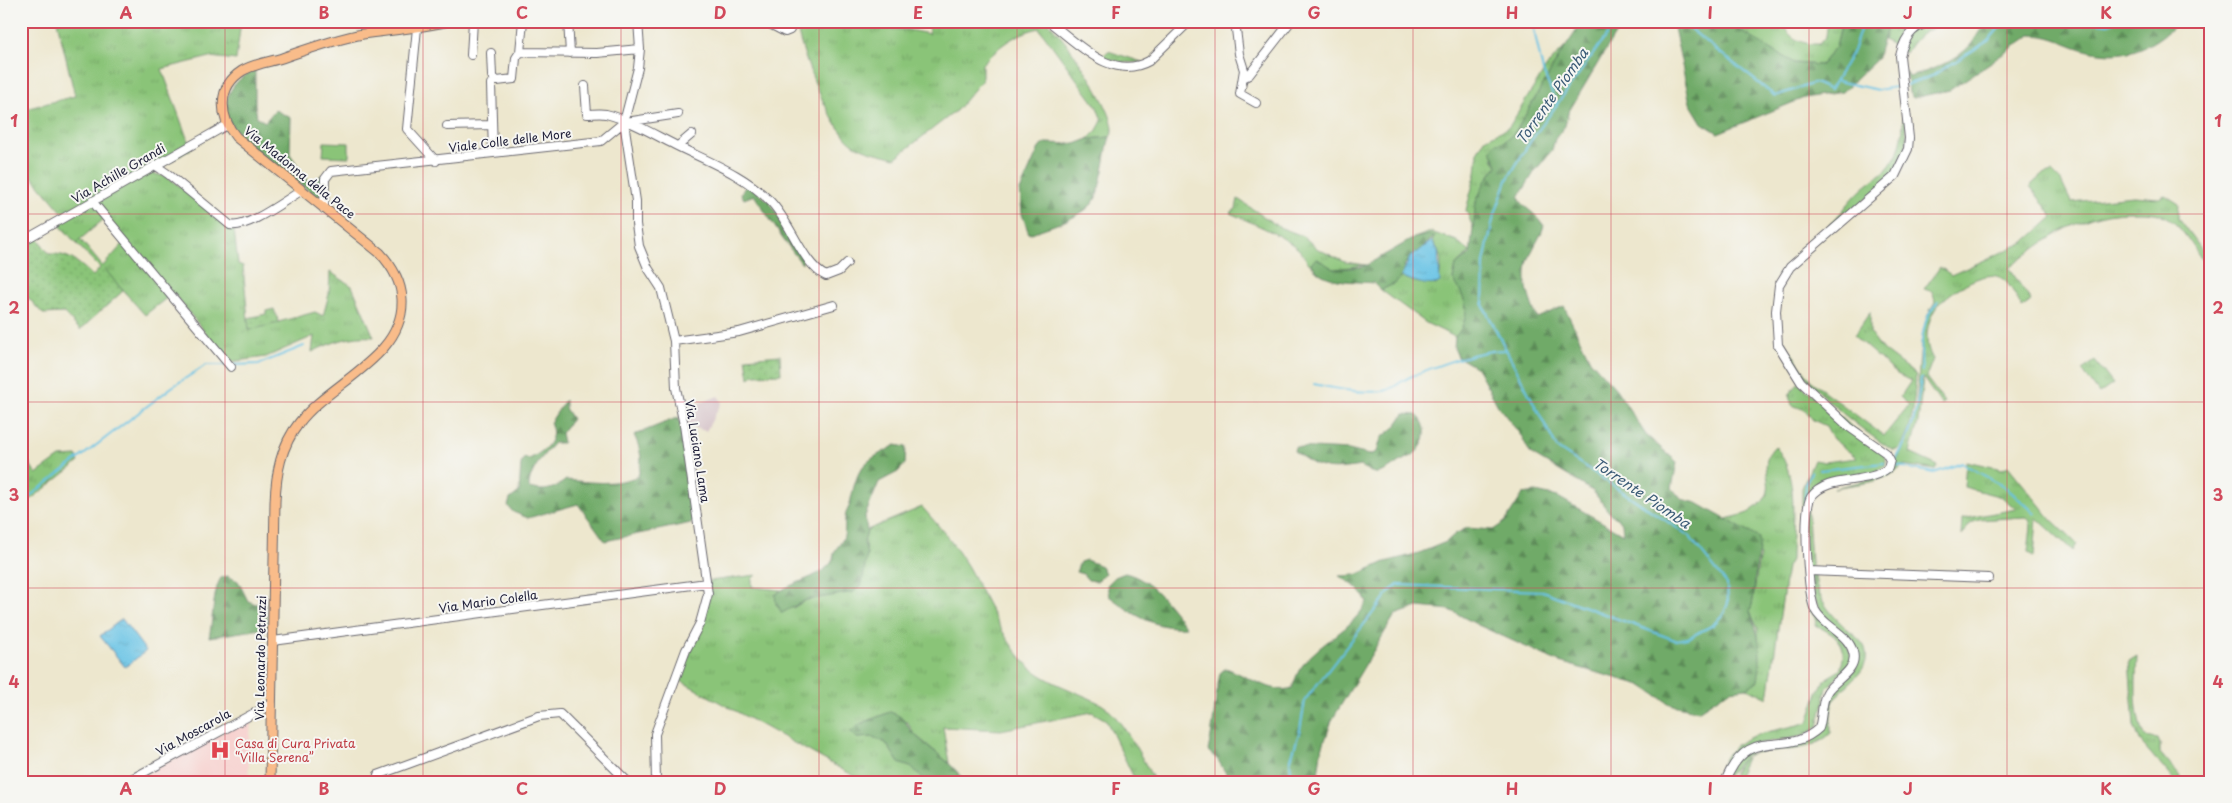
<svg xmlns="http://www.w3.org/2000/svg" width="2232" height="803" font-family="'Playpen Sans',sans-serif">
<defs>
<pattern id="grass-tufts" width="24" height="20" patternUnits="userSpaceOnUse" patternTransform="scale(1.25)"><rect width="24" height="20" fill="#8ac478"/><path d="M3 7l-1-3M5 7V3M7 7l1-3M15 17l-1-3M17 17v-4M19 17l1-3" fill="none" stroke="#77a869"/></pattern>
<pattern id="forest-firs" width="22" height="20" patternUnits="userSpaceOnUse" patternTransform="scale(1.25)"><rect width="22" height="20" fill="#6faa68"/><path d="M5 1l3.5 6h-7zM16 11l3.5 6h-7z" fill="#5b8a57"/></pattern>
<pattern id="garden-dots" width="8" height="8" patternUnits="userSpaceOnUse" patternTransform="scale(1.25)"><rect width="8" height="8" fill="#8ac478"/><path d="M2 2h.1M6 6h.1" fill="none" stroke="#77a869" stroke-width="1.8" stroke-linecap="round"/></pattern>
<pattern id="water-ripples" width="26" height="14" patternUnits="userSpaceOnUse" patternTransform="scale(1.25)"><rect width="26" height="14" fill="#67c3e5"/><path d="M2 4q2-2 4 0t4 0M15 11q2-2 4 0t4 0" fill="none" stroke="#59a7c5"/></pattern>
</defs>
<rect width="100%" height="100%" fill="#f6f6f2"/>
<filter id="ink" filterUnits="userSpaceOnUse"><feTurbulence type="fractalNoise" baseFrequency=".02" numOctaves="2"/><feDisplacementMap in="SourceGraphic" scale="10" xChannelSelector="R" yChannelSelector="G"/><feConvolveMatrix kernelMatrix="1 2 1 2 8 2 1 2 1" color-interpolation-filters="sRGB"/></filter>
<filter id="wash" filterUnits="userSpaceOnUse"><feTurbulence type="fractalNoise" baseFrequency=".0096" numOctaves="4" result="noise"/><feDisplacementMap in="SourceGraphic" scale="20" xChannelSelector="R" yChannelSelector="G"/><feGaussianBlur stdDeviation="1.12" result="paint"/><feColorMatrix in="noise" values="0 0 0 0 0 0 0 0 0 0 0 0 0 0 0 0 0 1.4 0 .05"/><feComposite in="paint" operator="in"/></filter>
<g filter="url(#wash)">
<rect width="100%" height="100%" fill="#ede7ce"/>
<!-- built -->
<path fill="#f7d0ce" d="M251,717L248,782H132Z"/>
<!-- industrial -->
<path fill="#d2bec4" d="M718,396L722,402L706,431L687,426L682,410Z"/>
<!-- grass -->
<path fill="url(#grass-tufts)" stroke="#56735a" d="M57,21H241L236,60L210,57L162,69L191,149L150,173L168,177L234,230L238,264L243,266L249,330L315,312L323,316L329,294L330,272L352,286L374,337C351,335 332,342 312,352L314,336L266,357L229,362L173,293L145,315L102,267L124,243L104,219L76,243L58,223L64,214L21,164V110L75,96Z
M926,21H1046C1063,34 1114,108 1113,130C1113,132 1111,135 1110,137L1088,139L1097,130L1102,121L1097,107L1039,28C1014,34 999,46 982,64V80L957,110L895,158C882,154 863,151 852,143C828,124 803,58 797,28L808,26L908,30L930,34Z
M1731,21H1782C1787,38 1802,45 1819,44L1826,36L1828,21H1842L1836,46L1821,65L1794,63L1730,26Z
M1889,21H1961C1933,29 1922,26 1906,53L1884,40Z
M1565,47L1519,126C1510,139 1501,143 1493,158L1497,166L1485,182L1476,202L1474,230L1466,210L1476,173L1478,151L1485,139L1509,127L1547,66Z
M1108,51L1142,62C1127,63 1117,63 1103,56Z
M1902,94C1903,110 1909,132 1906,148C1900,179 1850,212 1825,229C1838,218 1847,204 1859,192C1867,184 1877,178 1886,170C1907,147 1903,123 1902,94Z
M2052,172L2061,181L2071,202L2134,196L2159,198L2165,195L2179,204L2178,218L2211,262V274C2200,258 2183,226 2166,217C2158,212 2145,212 2136,212C2085,210 2047,238 2009,268L2031,301L2022,308C2017,299 2011,285 2003,279C1987,265 1942,296 1934,311C1926,325 1924,345 1933,359L1926,377L1944,402L1941,404L1923,378L1918,422L1910,453L1938,466L1936,470L1904,465C1884,484 1859,483 1834,488L1872,479L1891,470C1895,457 1905,447 1910,433C1924,395 1912,334 1935,302L1933,292L1924,289L1940,267L1951,275L2025,242L2053,217L2030,186L2042,175Z
M1238,199L1279,227L1303,236L1318,249L1345,262L1366,265L1334,269L1311,262L1313,267C1305,261 1304,253 1296,247C1276,232 1252,223 1230,213L1236,209Z
M1431,232L1457,241L1470,252L1456,265L1453,279C1467,298 1472,318 1455,337L1426,323L1381,290L1396,283L1401,277L1436,285C1443,272 1443,253 1432,241L1435,236L1414,238Z
M1870,312V333L1883,350L1916,375C1914,398 1914,431 1898,450H1892C1852,423 1798,382 1780,336L1812,382L1884,436L1909,405L1900,397L1911,381L1897,374L1854,336Z
M2095,361L2113,384L2099,394L2082,370Z
M1798,383L1883,452L1886,460L1885,467C1878,470 1870,475 1863,477C1835,484 1828,469 1807,499L1814,611C1828,625 1853,641 1851,662L1827,688L1818,727L1803,736L1755,744L1723,782H1715C1719,770 1724,756 1734,747C1752,731 1785,730 1808,722L1818,692L1825,679L1840,670C1849,643 1839,637 1815,625L1817,621L1811,611L1806,588L1802,500V488L1814,460L1824,462L1857,458L1833,439L1826,426L1813,420L1805,410L1792,405L1789,395Z
M1775,446C1801,477 1791,523 1791,560L1787,567L1768,698L1747,688L1758,680V628L1750,612C1756,593 1755,575 1760,556L1726,519C1733,517 1739,516 1745,514C1749,513 1752,510 1755,508C1785,487 1752,469 1775,446Z
M21,449L36,474L60,457L77,456L79,462L21,507Z
M1966,461L2002,469L2008,466L2051,519L2077,544L2073,551L2037,518L2034,557L2028,552L2031,526L2029,519L2025,517L1979,520L1971,523L1961,536L1962,519L2016,509L2002,497L1964,487Z
M922,507C939,526 955,545 968,567C986,598 999,632 1022,659C1039,681 1078,691 1101,704C1121,715 1144,762 1155,782H1136L1106,720L1092,712L1001,730L943,727L949,763L914,734L908,723L890,712L860,724L851,732L857,738L873,737L886,743L899,763L913,768L926,782H865L679,680L702,624L710,581L756,575L752,579V587L781,590L775,595L793,608L806,600L854,592L867,554L864,542L867,530Z
M1813,573H1815C1816,599 1831,614 1849,631C1855,636 1862,641 1865,648C1874,675 1837,685 1832,706C1830,714 1831,725 1831,733C1809,755 1776,748 1748,754L1735,782H1729C1754,728 1778,761 1815,737C1830,728 1824,709 1830,695C1835,683 1852,678 1857,664C1865,639 1831,627 1820,610C1813,599 1813,585 1813,573Z
M2137,656C2136,683 2133,713 2145,737L2158,739L2160,744V753L2185,782H2175L2140,741L2134,725L2129,661Z"/>
<!-- forest -->
<path fill="url(#forest-firs)" stroke="#486652" d="M1583,21H1623L1568,113L1565,126L1555,139L1552,150L1535,171L1519,197C1522,208 1537,213 1544,226C1540,239 1532,248 1528,261C1522,281 1530,300 1537,318L1564,306L1590,360L1616,389L1646,435L1677,462L1672,488L1681,499L1697,503L1759,538C1760,554 1756,563 1755,577C1754,590 1754,599 1750,612C1760,634 1762,657 1758,681L1747,688L1730,690L1698,711L1670,704L1641,685L1559,662L1478,625L1450,610L1418,607L1395,615L1332,720L1321,752L1317,782H1231L1218,760L1208,751C1214,725 1215,699 1220,673L1226,668C1245,675 1274,695 1292,688C1295,681 1297,672 1302,666C1320,641 1352,631 1367,602C1361,589 1351,583 1339,576L1356,575L1385,562L1419,553L1446,542L1455,534L1467,528L1493,530L1505,522L1523,494L1536,492L1558,497L1623,534L1622,523L1609,512L1593,491L1530,453L1522,437L1498,406L1479,371L1474,366L1458,357L1454,348L1455,337C1472,318 1467,298 1453,280L1456,265L1470,254L1476,202L1485,182L1497,166L1491,150L1496,143C1507,143 1513,134 1519,126L1560,55Z
M1668,21H1724L1794,63L1821,65L1836,46L1842,21H1889C1887,34 1879,45 1878,58L1842,92L1804,98L1718,133L1702,123L1690,103L1674,28Z
M1989,21H2179C2149,52 2117,62 2076,47C2060,41 2048,35 2031,35L1950,90L1913,98L1909,93L1906,71L1909,77C1929,71 1959,60 1972,43C1978,35 1980,28 1989,21Z
M255,70V105L257,117L265,122L275,110L291,118L290,154L310,183L322,175L324,197L320,199C295,179 252,153 233,128C216,105 232,79 255,70Z
M1110,137C1106,148 1106,159 1103,171C1100,181 1099,196 1092,204C1077,220 1049,226 1029,234L1022,214L1020,191L1039,148L1046,143L1075,144L1088,139Z
M749,185L770,202L803,257L802,264L783,239L754,195L744,199L741,194L743,189Z
M1430,235L1435,236L1405,264L1402,275L1396,283L1381,290L1374,283C1355,281 1320,284 1311,263L1316,258L1334,269L1363,267L1414,238Z
M565,400V408L572,419L561,433L563,443H554C544,454 528,473 529,488C545,492 553,490 566,480C591,482 615,486 638,476C643,461 641,449 634,435L679,417L696,522L605,541L578,504L528,518L513,512L508,506L510,499L519,492L521,464L524,458L529,459C543,452 559,440 550,423Z
M1404,414L1417,415C1431,428 1426,447 1410,457C1407,459 1402,460 1399,462C1393,466 1387,471 1379,473C1371,474 1366,469 1361,466C1328,471 1321,471 1294,451L1295,447L1349,450L1369,455L1377,452L1381,438L1395,427Z
M896,445L906,447L905,464L898,472L879,482L865,516L867,530L864,542L867,554L862,584L854,592L806,600L782,613L776,604L775,595C791,581 817,580 831,563C834,560 833,553 836,549C847,536 844,533 845,518C845,513 849,508 850,504C858,464 862,463 896,445Z
M1086,560L1101,566L1105,573L1098,581L1088,580L1083,574L1076,572L1080,562Z
M1125,573C1152,579 1170,607 1186,627C1154,629 1134,615 1109,596L1107,585L1115,577Z
M227,576L238,581L248,601L256,604L265,601L268,628L209,637C213,621 213,589 221,578Z
M890,712C908,718 904,724 915,735C932,751 952,762 965,782H926L913,768L899,763L886,743L873,737L857,738L851,732L860,724Z"/>
<!-- garden -->
<path fill="url(#garden-dots)" stroke="#56735a" d="M37,237L49,254C69,253 79,263 93,276L100,268L76,243L80,239L123,291L80,330L64,313L43,314L21,290V246Z
M274,309L279,323L249,330L248,318L266,314V311Z
M780,355L781,374L754,375L749,378L746,358Z"/>
<!-- pitch -->
<path fill="#8ac478" stroke="#56735a" d="M324,142L349,143V157L323,156Z"/>
<!-- water -->
<path fill="url(#water-ripples)" stroke="#447290" d="M1432,241L1438,250L1440,282C1430,289 1412,280 1401,277L1410,257Z
M122,619L146,651L125,667L100,636Z"/>
<g fill="none" stroke-linecap="round" stroke-linejoin="round">
<!-- stream -->
<path stroke="#67c3e5" stroke-width="2" d="M1532,21L1543,71L1557,105
M1680,21L1775,96L1815,83L1830,90L1853,51L1863,21
M2081,21L2108,24L2115,21
M1837,81L1878,90L1901,86
M1906,85L1932,76L1988,41L2005,21
M234,365L259,364L304,346
M1922,371C1920,349 1921,318 1938,302
M1314,384C1335,389 1361,394 1383,391C1393,390 1400,381 1410,377C1435,366 1478,350 1505,350
M1893,465L1934,473L1962,463L2005,487L2035,513
M1893,465C1913,431 1916,417 1921,378
M1820,470L1884,463
M1805,501L1806,483L1811,472
M21,503L172,387L206,365H225
M1292,782L1290,762L1300,730L1305,700L1390,591L1398,585L1542,591L1675,640L1688,638L1713,625L1724,613L1728,603L1727,584L1689,536L1557,448L1483,305L1484,262L1493,220L1507,180L1530,142L1617,21"/>
</g>
</g>
<g filter="url(#ink)">
<g fill="none" stroke-linecap="round" stroke-linejoin="round">
<defs>
<path id="minor" d="M568,21L570,53
M764,21L785,32L790,30L792,21
M1048,21C1077,42 1111,82 1149,61L1190,21
M1235,21L1239,54L1244,70L1240,94L1256,103
M417,28L407,129L436,161
M520,52L597,53L640,49
M520,52L523,21
M491,53L492,76L497,81L514,79L516,58L520,52
M471,55L473,21
M1243,78L1249,75L1291,21
M491,84L493,153
M585,86L587,114C593,114 600,113 606,114C630,120 653,134 675,145C709,162 743,174 770,201C791,222 802,264 826,276L839,271L847,263
M624,122L636,201V224L639,246L648,268L661,288L674,341L676,388L684,425L708,594L700,623L686,650L655,734L656,782
M626,122L678,114
M447,126L492,125
M678,146L692,134
M155,165L168,174L230,225C248,229 285,200 301,191
M92,201L231,367
M324,209L325,179L331,171L601,141L624,122L638,68L640,49L638,21
M21,242L227,125
M674,341L739,332L834,305
M1809,571L1989,578
M273,641L707,583
M126,782L271,704
M380,782L378,775L539,716L560,714L628,782
M1725,782C1749,721 1785,760 1819,728C1823,716 1821,697 1830,688C1839,678 1858,668 1853,652C1848,633 1824,627 1815,610C1808,595 1802,511 1811,497C1828,474 1866,486 1888,468L1890,460L1886,453L1849,427L1801,382L1778,345L1776,311L1779,285L1790,267L1895,176L1908,149L1909,138L1900,56C1905,34 1916,23 1938,21"/>
<path id="major" d="M270,782L275,502C276,473 281,446 299,423C329,383 405,357 402,299C401,281 392,266 380,253L236,137C219,117 217,87 242,71C253,64 269,62 282,58C308,49 335,39 363,34C392,30 421,28 450,21"/>
</defs>
<!-- minor casing -->
<use href="#minor" stroke="#69676e" stroke-width="10"/>
<!-- major casing -->
<use href="#major" stroke="#69676e" stroke-width="11"/>
<!-- minor -->
<use href="#minor" stroke="#fff" stroke-width="8"/>
<!-- major -->
<use href="#major" stroke="#f9bc8a" stroke-width="9"/>
</g>
</g>
<!-- grid -->
<path fill="none" stroke="#d1495b" stroke-width="1" stroke-opacity="0.55" d="M225,21V782M423,21V782M621,21V782M819,21V782M1017,21V782M1215,21V782M1413,21V782M1611,21V782M1809,21V782M2007,21V782M21,214H2211M21,402H2211M21,588H2211"/>
<!-- icons -->
<defs>
<symbol id="hospital-bare" viewBox="-9 -9 18 18"><path d="M-5-5h3v3.5h4V-5h3V5h-3V1.5h-4V5h-3Z" fill="#e0444e" stroke="#f6f6f2" stroke-width="2.5" paint-order="stroke"/></symbol>
</defs>
<g fill-rule="evenodd">
<use href="#hospital-bare" x="206" y="736" width="28" height="28"/>
</g>
<g text-anchor="middle" dominant-baseline="central" stroke-width="4" stroke-linejoin="round" paint-order="stroke">
<!-- street labels -->
<g font-size="12" fill="#22223b" stroke="#f6f6f2">
<text transform="translate(510 140) rotate(-7)">Viale Colle delle More</text>
<text transform="translate(300 172) rotate(39)">Via Madonna della Pace</text>
<text transform="translate(118 173) rotate(-30)">Via Achille Grandi</text>
<text transform="translate(698 451) rotate(81)">Via Luciano Lama</text>
<text transform="translate(488 601) rotate(-8)">Via Mario Colella</text>
<text transform="translate(260 658) rotate(-89)">Via Leonardo Petruzzi</text>
<text transform="translate(193 732) rotate(-29)">Via Moscarola</text>
</g>
<!-- health labels -->
<g font-size="12" fill="#be3a42" stroke="#f6f6f2" text-anchor="start">
<text x="235" y="743">Casa di Cura Privata<tspan x="235" dy="14">“Villa Serena”</tspan></text>
</g>
<!-- water labels -->
<g font-size="14" font-style="italic" fill="#3a5a76" stroke="#f6f6f2">
<text transform="translate(1552 96) rotate(-55)">Torrente Piomba</text>
<text transform="translate(1642 493) rotate(34)">Torrente Piomba</text>
</g>
</g>
<!-- margin -->
<rect width="2232" height="803" fill="none" stroke="#f6f6f2" stroke-width="55"/>
<rect x="28" y="28" width="2176" height="748" fill="none" stroke="#d1495b" stroke-width="2"/>
<g font-size="16" text-anchor="middle" font-weight="bold" fill="#d1495b">
<text x="126" y="19">A</text>
<text x="324" y="19">B</text>
<text x="522" y="19">C</text>
<text x="720" y="19">D</text>
<text x="918" y="19">E</text>
<text x="1116" y="19">F</text>
<text x="1314" y="19">G</text>
<text x="1512" y="19">H</text>
<text x="1710" y="19">I</text>
<text x="1908" y="19">J</text>
<text x="2106" y="19">K</text>
<text x="14" y="127">1</text>
<text x="2218" y="127">1</text>
<text x="14" y="314">2</text>
<text x="2218" y="314">2</text>
<text x="14" y="501">3</text>
<text x="2218" y="501">3</text>
<text x="14" y="688">4</text>
<text x="2218" y="688">4</text>
<text x="126" y="795">A</text>
<text x="324" y="795">B</text>
<text x="522" y="795">C</text>
<text x="720" y="795">D</text>
<text x="918" y="795">E</text>
<text x="1116" y="795">F</text>
<text x="1314" y="795">G</text>
<text x="1512" y="795">H</text>
<text x="1710" y="795">I</text>
<text x="1908" y="795">J</text>
<text x="2106" y="795">K</text>
</g>
</svg>
